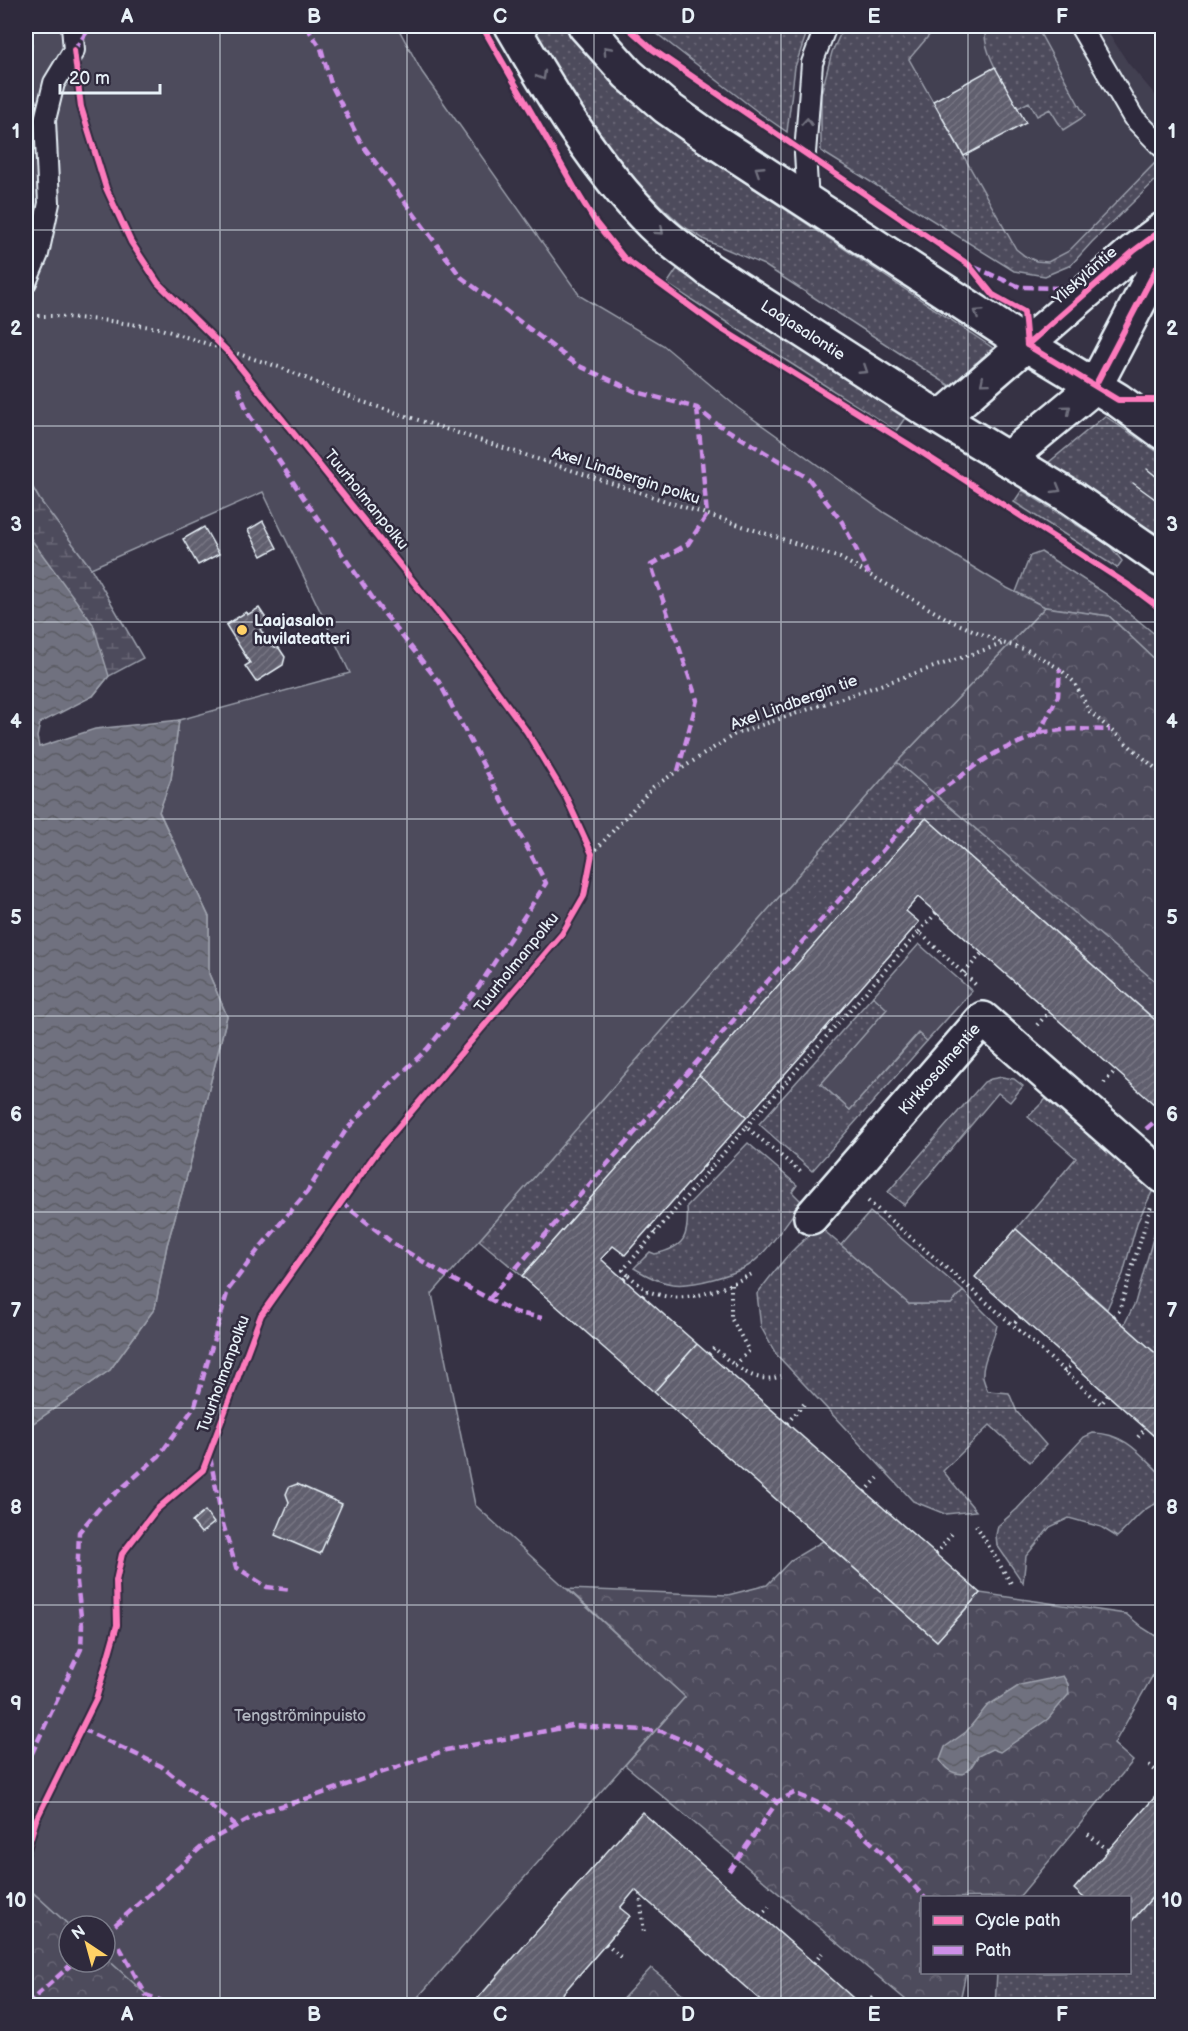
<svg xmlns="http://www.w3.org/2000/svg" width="1188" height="2031" font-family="'Balsamiq Sans',sans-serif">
<defs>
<pattern id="grass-dots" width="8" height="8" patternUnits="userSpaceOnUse" patternTransform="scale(1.5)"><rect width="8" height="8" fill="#4d4b5c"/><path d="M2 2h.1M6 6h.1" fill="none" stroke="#676574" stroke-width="1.8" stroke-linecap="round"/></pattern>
<pattern id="forest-crowns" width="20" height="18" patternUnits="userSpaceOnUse" patternTransform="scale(1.5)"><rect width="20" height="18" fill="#4d4b5c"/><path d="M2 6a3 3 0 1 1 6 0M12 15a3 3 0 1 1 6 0" fill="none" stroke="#676574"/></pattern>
<pattern id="wetland-marsh" width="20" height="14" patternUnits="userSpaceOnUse" patternTransform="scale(1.5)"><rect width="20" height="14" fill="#4d4b5c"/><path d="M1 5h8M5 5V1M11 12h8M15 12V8" fill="none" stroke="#676574"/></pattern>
<pattern id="water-waves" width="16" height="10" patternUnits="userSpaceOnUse" patternTransform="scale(1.5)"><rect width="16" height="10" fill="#70717f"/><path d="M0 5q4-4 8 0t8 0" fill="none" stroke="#5b5c64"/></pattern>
<pattern id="building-hatch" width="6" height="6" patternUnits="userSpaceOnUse" patternTransform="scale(1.5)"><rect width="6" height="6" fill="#605e6e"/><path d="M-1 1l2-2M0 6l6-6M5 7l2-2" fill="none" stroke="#777683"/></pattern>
</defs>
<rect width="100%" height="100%" fill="#363244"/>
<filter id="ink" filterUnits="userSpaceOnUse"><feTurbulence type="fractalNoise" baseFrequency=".0167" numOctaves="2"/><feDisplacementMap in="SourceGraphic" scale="12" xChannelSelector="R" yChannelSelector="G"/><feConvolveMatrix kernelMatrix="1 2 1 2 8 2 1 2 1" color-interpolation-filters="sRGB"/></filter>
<g filter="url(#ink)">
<!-- built -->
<path fill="#433f51" d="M917,26H1104L1128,63L1162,103V174L1092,242L1071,265L1021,264L822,126Z"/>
<!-- grass -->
<path fill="url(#grass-dots)" stroke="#9a9eaa" stroke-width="1.5" d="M531,26H563C597,67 630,98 671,133L993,348L950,386L764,265L705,240L683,226L662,207L632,178L603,143L558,74Z
M647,26H809L795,67L787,132L758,112Z
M844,26H937L909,59L1016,249L1025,256L1036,261L1048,262L1069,251L1155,163L1162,174L1092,242L1071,265L1045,276L1014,271L821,151V94L832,52Z
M987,26H1036L1085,116L1063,130L1050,109L1037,116L1029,102L1018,108C1008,90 977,45 987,26Z
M677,269L905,418L896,431L667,284Z
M1105,416L1162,455V538L1048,463Z
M1022,490L1110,546L1122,561L1117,568L1014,502Z
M1041,552L1106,594L1162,640V666L1109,616L1045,607L1016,592L1030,556Z
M897,762L1162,987V1026L926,818L522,1276L479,1240Z
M873,996L888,1009L821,1084L850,1110L919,1033L927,1041L812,1171L759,1124Z
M1002,1077L1014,1079L1023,1086L1010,1102L998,1093L904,1205L888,1192L984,1082L991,1079Z
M1046,1099L1153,1190L1137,1223L1123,1274L1107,1309L1016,1229L1076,1158L1028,1117Z
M748,1143L797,1185L792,1192L802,1202C790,1218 764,1257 748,1266C738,1272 724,1276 713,1279C680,1288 664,1287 634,1268L650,1252L655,1254C686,1247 689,1236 687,1206Z
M1162,1206V1359L1124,1325L1135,1303Z
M821,1228L909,1304H951L963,1291L997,1325C994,1341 981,1363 983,1378C984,1382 986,1387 988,1391L1009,1393L1017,1412L1046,1445L1030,1462L990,1425L943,1471L976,1511L945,1514L913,1501L776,1354L761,1327L757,1294C775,1271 795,1242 821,1228Z
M1093,1433C1125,1433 1141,1455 1162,1475V1503C1144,1503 1131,1526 1117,1537L1101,1527L1069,1518L1050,1527L1026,1556L1023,1583L997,1545L996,1535L998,1526L1017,1509L1084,1437Z
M1162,1886V1998L1160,2005L995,2006L997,1973L1130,1972V1923Z"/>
<!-- forest -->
<path fill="url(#forest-crowns)" stroke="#9a9eaa" stroke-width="1.5" d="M1045,607L1109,616L1162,666V987L897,762Z
M823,1541L937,1641L980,1593L1126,1614L1143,1628L1162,1640V1659L1114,1744L1133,1761L1019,1897L922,1898V1972L966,1973L959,2005H912L625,1765L685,1697L568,1589L728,1595L767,1585L791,1560Z
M26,1886L70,1926L69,1962H105V1957L158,2005H26Z
M651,1968L696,2005H617Z"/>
<!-- wetland -->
<path fill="url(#wetland-marsh)" stroke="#9a9eaa" stroke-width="1.5" d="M26,476L40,500L91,568L143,658L109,676L93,696L26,713Z"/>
<!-- park -->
<path fill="#4d4b5c" stroke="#9a9eaa" stroke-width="1.5" d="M33,26H397L422,72L580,296L663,345L738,408L885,513L1007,588L1045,607L897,762L432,1294L475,1505L685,1697L411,2005H158L105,1957V1926H70L26,1886V1428L110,1370L155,1308L167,1245L190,1165L227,1016L209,974V917L159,811L171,779L179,720L350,673L263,492L91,568L40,500L26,476V131Z
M919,944L972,991L927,1041L918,1033L850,1110L821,1084L887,1009L873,996Z
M870,1212L963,1291L951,1304H909L841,1245Z"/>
<!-- water -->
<path fill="url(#water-waves)" stroke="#a0a4af" stroke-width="1.5" d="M26,532L93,624L109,676L93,696L40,723L37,737L39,747L95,729L179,720L171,779L159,812L209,917V974L227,1016L190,1165L167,1245L155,1308L110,1370L26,1428Z
M1063,1676L1068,1684L1069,1694L1048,1719L1000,1752L992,1749L978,1756L971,1767L963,1774C951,1773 946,1770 940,1760L945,1747L966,1732L987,1706L1020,1685Z"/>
<!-- building -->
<path fill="url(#building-hatch)" stroke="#e8f1f8" stroke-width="1.5" d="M995,67L1026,123L964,156L933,101Z
M263,521L277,548L262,556L248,530Z
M204,527L219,554L198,565L183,539Z
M259,608L269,623L260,629L271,646L279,648L285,657L283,665L256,682L245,666L250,663L226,625L246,612L247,615Z
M926,818L1162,1026V1096L1155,1105L918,897L906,911L919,922L747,1117L699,1075Z
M699,1075L747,1117L625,1255L613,1246L601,1259L697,1344L654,1392L522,1276Z
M1016,1229L1162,1359V1443L975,1277Z
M697,1344L980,1593L937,1641L654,1392Z
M297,1484L342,1504L320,1554L275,1535L289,1502L286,1494L289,1487Z
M205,1511L214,1523L201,1533L192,1522Z
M1162,1789V1886L1130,1923V1898H1084L1074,1889Z
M642,1812L814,1963L862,2006H767L635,1890L620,1908L630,1916L552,2006H471Z"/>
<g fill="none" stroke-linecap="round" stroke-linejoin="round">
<defs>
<path id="lane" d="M1080,26L1133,117L1162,147
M808,202L805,153L812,63L826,26
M26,282L38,254L49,203L45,120L54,83L74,50L72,26"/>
<g id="street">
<path id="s1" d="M811,1217L983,1019L1162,1176"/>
</g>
<path id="secondary" d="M941,418L1135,250L1162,230
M1007,459L1095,386L1162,258"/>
<g id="primary">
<path id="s2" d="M512,26C552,95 595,167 652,224C669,241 690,255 709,270L922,407L1072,498L1162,560"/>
<path d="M585,26L628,74L666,107L707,136L1027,345L1118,400L1162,432"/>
</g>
</defs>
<!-- lane casing -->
<use href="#lane" stroke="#e8f1f8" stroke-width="24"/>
<!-- street casing -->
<use href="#street" stroke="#e8f1f8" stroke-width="38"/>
<!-- secondary casing -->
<use href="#secondary" stroke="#e8f1f8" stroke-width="38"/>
<!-- primary casing -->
<use href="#primary" stroke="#e8f1f8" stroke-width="38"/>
<!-- path -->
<path stroke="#e8f1f8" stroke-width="4" stroke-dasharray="1.5 4.5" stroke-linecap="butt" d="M26,316H55L110,321L158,328L282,368L357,400L840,558L951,621L1003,643L1027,650L1060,669L1074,682L1090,712L1162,774
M592,854L653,787L735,734L1002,644
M919,932L936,913
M964,973L982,953
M1037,1025L1049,1012
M825,1029L830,1033
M1104,1083L1115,1071
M765,1096L770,1100
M746,1127L919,932L977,986
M704,1166L709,1170L746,1127L803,1174
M868,1201L1013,1325
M650,1227L656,1232L709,1170
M628,1275L623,1270L656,1232
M624,1279L628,1275L647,1291
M731,1284V1318L749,1351L735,1365
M643,1296L647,1291C654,1293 662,1296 670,1297C698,1300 728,1286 752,1274
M1114,1316L1119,1311L1151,1206
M1020,1317L1013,1325L1101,1404L1108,1395
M709,1354L714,1348C733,1364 754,1386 781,1376
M1064,1372L1073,1363
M787,1423L805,1403
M1138,1437L1146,1428
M865,1492L878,1478
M976,1525L1012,1585
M936,1554L954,1531
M1149,1765L1162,1776
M1088,1834L1108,1850
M640,1894L644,1934
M760,1916L769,1907
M606,1944L622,1958
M814,1963L822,1953
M862,2006L872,1997"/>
<!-- lane -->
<use href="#lane" stroke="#2f2a3d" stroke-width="20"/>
<!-- street -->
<use href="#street" stroke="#2f2a3d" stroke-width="33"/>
<!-- secondary -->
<use href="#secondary" stroke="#2f2a3d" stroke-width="33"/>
<!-- primary -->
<use href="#primary" stroke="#2f2a3d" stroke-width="33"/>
<!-- tram -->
<path stroke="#e8f1f8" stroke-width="1.5" d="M1147,469L1162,481
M1133,483L1162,504"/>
<!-- quiet -->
<path stroke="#ce8fe9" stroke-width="4.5" stroke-dasharray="9 4.5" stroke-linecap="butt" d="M306,26L321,48L331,84L361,143L461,277L577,365L637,392L697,408L714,422L808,478L842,522L869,574
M74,50L91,26
M974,267L1020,287L1058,288L1095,282
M1038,735L1058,696L1060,669
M678,771L697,700L651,565L688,544L707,515L697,408
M1146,1129L1162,1115
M341,1202L394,1244L452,1279L514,1312L542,1318
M489,1299L924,803L976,765L999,751L1044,732L1073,729L1110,730
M210,1457L223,1524L236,1567L267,1587L292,1590
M82,1729L161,1766L236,1826L264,1811L309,1798L446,1750L572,1726L661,1731L700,1748L777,1802
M26,1766L81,1649L82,1625L77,1582L79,1532L102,1505L159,1456L195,1406L228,1290L258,1250L307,1192L346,1130L382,1092L427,1049L479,986L546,883L439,682L378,606L305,500L249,415L237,386
M729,1871L777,1802L794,1793C803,1797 812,1800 820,1804C860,1827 894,1864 925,1898
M105,1934L207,1842L236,1826
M105,1950L120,1948L146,1995L175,2006
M26,2005L74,1962"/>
<defs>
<path id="cycleway" d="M482,26L574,187L596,223L624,258L720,328L910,445L1130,586L1162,610
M626,26L652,49L969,265L993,295L1024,312L1027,345
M1027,345L1135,250L1162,230
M1027,345L1118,400H1162
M1095,386L1162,258
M26,1853L36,1820L96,1699L117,1625L116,1581L122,1554L156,1510L203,1470L261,1315L377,1152L562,934L584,896L592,854L566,797L527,732L454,632L228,352L158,283L131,242L106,188L81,107L74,50"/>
</defs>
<!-- cycleway casing -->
<use href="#cycleway" stroke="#2f2a3d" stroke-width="10"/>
<!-- cycleway -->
<use href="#cycleway" stroke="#fd7abc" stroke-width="6"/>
</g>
<!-- one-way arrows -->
<defs><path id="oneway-chevron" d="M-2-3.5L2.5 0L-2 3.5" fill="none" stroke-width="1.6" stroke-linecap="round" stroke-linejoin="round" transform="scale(1.5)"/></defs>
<g stroke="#70707e">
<use href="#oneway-chevron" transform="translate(607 50) rotate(-132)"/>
<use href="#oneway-chevron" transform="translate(542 76) rotate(60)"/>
<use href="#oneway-chevron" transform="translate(807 122) rotate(-86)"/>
<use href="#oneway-chevron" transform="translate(759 170) rotate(-147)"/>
<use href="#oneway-chevron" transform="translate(660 231) rotate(42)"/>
<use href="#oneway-chevron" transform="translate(978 313) rotate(-147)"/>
<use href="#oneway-chevron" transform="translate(864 370) rotate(33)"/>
<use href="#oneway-chevron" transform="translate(984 382) rotate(140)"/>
<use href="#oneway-chevron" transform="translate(1067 409) rotate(-40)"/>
<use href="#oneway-chevron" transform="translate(1057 489) rotate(30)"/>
</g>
</g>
<!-- grid -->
<path fill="none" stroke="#e8f1f8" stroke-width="1.5" stroke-opacity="0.55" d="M220,26V2006M407,26V2006M594,26V2006M781,26V2006M968,26V1898M26,230H1162M26,426H1162M26,622H1162M26,819H1162M26,1016H1162M26,1212H1162M26,1408H1162M26,1605H1162M26,1802H1162M968,1972V2006"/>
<!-- markers -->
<circle fill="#ffd166" stroke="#2f2a3d" stroke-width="2" cx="242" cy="630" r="6"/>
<g text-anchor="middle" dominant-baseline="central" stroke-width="5" stroke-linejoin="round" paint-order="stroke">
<!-- street labels -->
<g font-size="16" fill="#e8f1f8" stroke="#2f2a3d">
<text transform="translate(1085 276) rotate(-41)">Yliskyläntie</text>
<text stroke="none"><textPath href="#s2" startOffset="428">Laajasalontie</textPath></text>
<text transform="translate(626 476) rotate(18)">Axel Lindbergin polku</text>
<text transform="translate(366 500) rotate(51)">Tuurholmanpolku</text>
<text transform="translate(794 703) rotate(-20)">Axel Lindbergin tie</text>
<text transform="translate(517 963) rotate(-51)">Tuurholmanpolku</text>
<text stroke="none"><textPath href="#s1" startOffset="196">Kirkkosalmentie</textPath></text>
<text transform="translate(224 1374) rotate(-70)">Tuurholmanpolku</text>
</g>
<!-- poi labels -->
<g font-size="16" font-weight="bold" fill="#e8f1f8" stroke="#2f2a3d" text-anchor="start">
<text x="254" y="621">Laajasalon<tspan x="254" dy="18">huvilateatteri</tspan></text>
</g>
<!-- park labels -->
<g font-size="16" fill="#b2b7c1" stroke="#2f2a3d">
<text x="300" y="1716">Tengströminpuisto</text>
</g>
</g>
<!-- margin -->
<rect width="1188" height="2031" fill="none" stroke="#2f2a3d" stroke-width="66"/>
<!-- legend -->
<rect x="921" y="1896" width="210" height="78" fill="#2f2a3d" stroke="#797a88" stroke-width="1.5"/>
<rect x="933" y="1916" width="30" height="9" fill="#fd7abc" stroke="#797a88" stroke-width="1.5"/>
<text x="975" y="1926" font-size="18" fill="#e8f1f8">Cycle path</text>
<rect x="933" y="1946" width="30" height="9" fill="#ce8fe9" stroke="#797a88" stroke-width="1.5"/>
<text x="975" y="1956" font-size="18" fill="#e8f1f8">Path</text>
<!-- north arrow -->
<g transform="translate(87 1944) rotate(324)"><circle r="28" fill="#2f2a3d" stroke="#797a88" stroke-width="1.5"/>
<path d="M0-4.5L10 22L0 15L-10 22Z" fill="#ffd166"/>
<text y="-9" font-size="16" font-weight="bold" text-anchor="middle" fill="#e8f1f8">N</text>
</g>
<!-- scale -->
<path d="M60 84v9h100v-9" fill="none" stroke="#e8f1f8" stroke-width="3"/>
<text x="69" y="84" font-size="18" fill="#e8f1f8" stroke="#2f2a3d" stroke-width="4.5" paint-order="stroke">20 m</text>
<rect x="33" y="33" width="1122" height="1965" fill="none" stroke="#e8f1f8" stroke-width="2"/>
<g font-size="20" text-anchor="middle" font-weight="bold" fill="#e8f1f8">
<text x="127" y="23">A</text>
<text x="314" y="23">B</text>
<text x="500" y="23">C</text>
<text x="688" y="23">D</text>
<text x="874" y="23">E</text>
<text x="1062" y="23">F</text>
<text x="16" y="138">1</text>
<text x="1172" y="138">1</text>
<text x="16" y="335">2</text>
<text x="1172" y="335">2</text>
<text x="16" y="531">3</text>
<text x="1172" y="531">3</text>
<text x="16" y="728">4</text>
<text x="1172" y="728">4</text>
<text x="16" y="924">5</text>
<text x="1172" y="924">5</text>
<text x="16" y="1121">6</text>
<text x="1172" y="1121">6</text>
<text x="16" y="1317">7</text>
<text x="1172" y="1317">7</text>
<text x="16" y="1514">8</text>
<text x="1172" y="1514">8</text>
<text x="16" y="1710">9</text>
<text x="1172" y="1710">9</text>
<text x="16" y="1907">10</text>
<text x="1172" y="1907">10</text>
<text x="127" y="2021">A</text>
<text x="314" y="2021">B</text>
<text x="500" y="2021">C</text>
<text x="688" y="2021">D</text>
<text x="874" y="2021">E</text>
<text x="1062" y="2021">F</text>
</g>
</svg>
